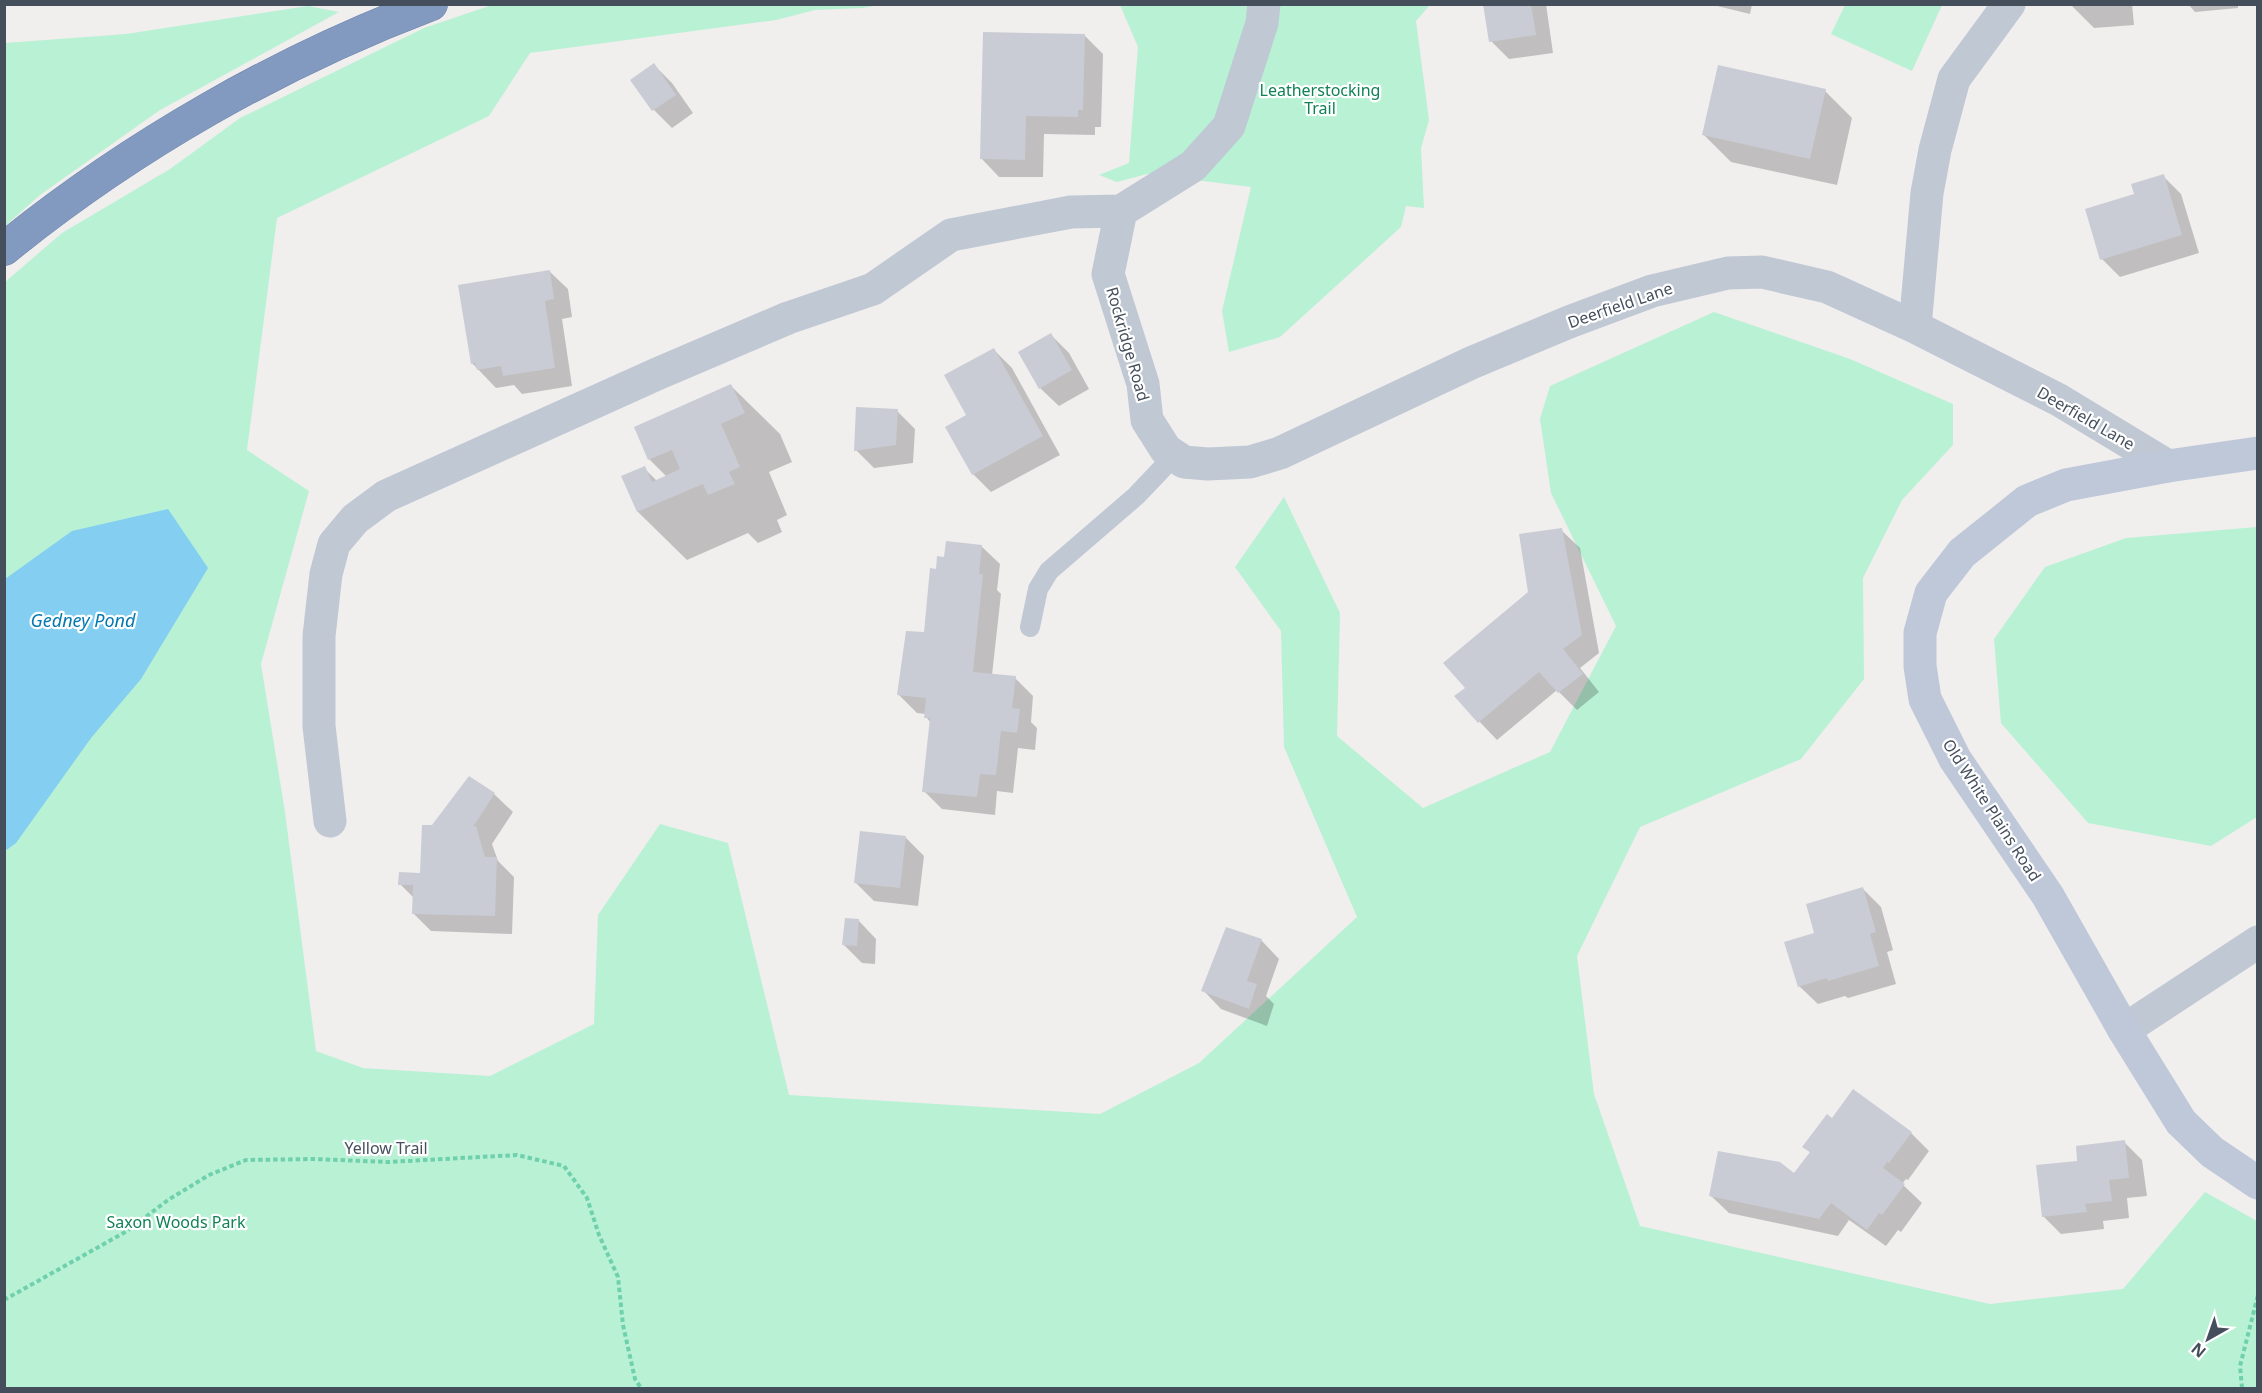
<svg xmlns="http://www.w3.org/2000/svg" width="2262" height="1393" font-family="'Noto Sans',sans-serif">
<rect width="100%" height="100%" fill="#f1eeee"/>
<!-- green -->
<path fill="#b9f1d5" d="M492,5H880L863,8L815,10L776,20L530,53L489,116L277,218L247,450L309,491L261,664L285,812L316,1051L363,1068L490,1076L594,1024L598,915L660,824L728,843L789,1095L1100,1114L1199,1063L1357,917L1284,747L1281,631L1235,567L1284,497L1340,613L1337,736L1423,808L1550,752L1616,626L1551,493L1540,419L1550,386L1714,312L1850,359L1953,404V445L1902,500L1863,578L1864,679L1801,759L1640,827L1577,956L1594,1094L1640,1226L1990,1304L2123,1289L2205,1192L2257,1221V1388H5L4,283L62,233L170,169L240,118L424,28Z
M1120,5H1430L1416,21L1429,120L1421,148L1424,208L1406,206L1401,227L1280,337L1229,352L1222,311L1251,187L1147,174L1117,182L1099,175L1129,163L1138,47Z
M1845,5V4L1942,5L1912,71L1831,34Z
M308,6L339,12L160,110L40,195L5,226V43L126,34Z
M2257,527V817L2211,846L2088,823L2001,723L1994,639L2045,567L2126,538Z"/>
<!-- water -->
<path fill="#83cef1" d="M168,509L208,568L141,679L91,738L16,843L5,851V579L72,531Z"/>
<!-- shadow -->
<path fill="#0003" d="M1485,4H1546L1553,53L1509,59L1491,41Z
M1709,4H1752L1750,14Z
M2070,4H2132L2134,25L2094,28Z
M2188,4H2238V8L2195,12Z
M1085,36L1103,54L1101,127H1095V135L1044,134L1043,177H999L981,158Z
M654,65L672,83L693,113L672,128L654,110L632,80Z
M1825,91L1852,118L1837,185L1731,162L1704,135Z
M2163,176L2181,194L2199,253L2120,277L2102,259L2136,194Z
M549,271L568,289L572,317L562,319L572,386L522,394L514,385L496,388L472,363Z
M1051,335L1069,353L1089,389L1059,406L1040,388Z
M994,350L1012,368L1060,455L991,492L973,474L968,415Z
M731,386L780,434L792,462L769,472L787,515L777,520L782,532L758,543L748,533L687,560L638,512L623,477L644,468L657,481L667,477L650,460L636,428Z
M897,411L915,429L913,463L874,468L856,450Z
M1561,530L1580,548L1599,653L1580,668L1599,692L1577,710L1557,690L1497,740L1456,697L1467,689L1530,593Z
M981,546L1000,564L997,590L1001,594L992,675L1015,678L1033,696L1031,722L1037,728L1035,750L1018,748L1013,793L997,791L995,815L942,809L924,791L931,723L926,717V714L917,713L899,695L925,634L937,570L945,558Z
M469,778L494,794L513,812L492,844L498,861L514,877L512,934L431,931L413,913L414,898L400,884L422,874L433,827Z
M906,838L924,856L918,906L874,901L856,883Z
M1863,889L1881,907L1893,950L1887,952L1896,984L1848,998L1845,996L1818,1004L1799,986L1816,934Z
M858,920L876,939L875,964L862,963L844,945Z
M1261,940L1279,959L1266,996L1274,1004L1267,1026L1221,1009L1203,990Z
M1832,1120L1911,1133L1929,1151L1908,1180L1906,1179L1902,1184L1922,1203L1901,1232L1898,1230L1886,1246L1849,1220L1838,1236L1729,1213L1710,1195L1795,1175L1811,1153L1804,1147Z
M2124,1142L2142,1160L2147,1196L2127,1198L2129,1218L2103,1221L2104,1229L2061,1234L2043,1216L2079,1162Z"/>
<!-- building -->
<path fill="#c9ccd4" d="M1483,4H1531L1536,35L1489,42Z
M983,32L1085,34L1083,110H1078V117L1026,116L1025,160L980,159Z
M654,63L676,95L652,111L630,80Z
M1718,65L1826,89L1810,159L1702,135Z
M2164,174L2182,235L2100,260L2085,209L2134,194L2131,184Z
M550,270L554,299L545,301L555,368L503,376L501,366L477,370L475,363L471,364L458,285Z
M1051,333L1072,370L1039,389L1018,352Z
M994,348L1043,436L972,475L945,427L966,415L944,375Z
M731,384L745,413L721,424L740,467L729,472L735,484L708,495L703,484L637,512L621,476L645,466L652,482L680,469L672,450L648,460L634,427Z
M856,407L898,409L896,445L854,451Z
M1562,528L1582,635L1563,649L1583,674L1558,693L1539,672L1478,723L1454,696L1465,688L1443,663L1528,592L1519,534Z
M946,541L982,545L979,574H983L973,672L1016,676L1012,708L1020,709L1017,733L1001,731L996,775L980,774L977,797L922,792L930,718H924L926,698L897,695L906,631L924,632L930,568L936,569L937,556L944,557Z
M469,776L495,793L473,827L476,826L485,857H497L495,916L412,914L413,885H398L399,872L420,873L422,825H432Z
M860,831L906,836L900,888L854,883Z
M1863,887L1876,932L1870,934L1879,966L1828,981L1827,978L1798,987L1784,942L1814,933L1806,904Z
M845,918L859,919L857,946L842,945Z
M1226,927L1262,939L1247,981L1257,984L1249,1009L1201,991Z
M1853,1089L1912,1132L1889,1163L1887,1162L1883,1168L1905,1184L1882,1215L1879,1213L1867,1230L1831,1203L1819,1219L1709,1196L1718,1151L1780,1162L1794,1173L1810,1152L1802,1147L1827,1114L1832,1118Z
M2125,1140L2129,1178L2109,1180L2112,1201L2085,1204L2087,1212L2042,1217L2036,1165L2077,1161L2076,1146Z"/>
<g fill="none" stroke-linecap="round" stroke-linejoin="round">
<defs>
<path id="highway" d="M4,249C131,146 278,62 431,4"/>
</defs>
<!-- highway casing -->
<use href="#highway" stroke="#6e84ac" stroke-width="34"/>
<!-- path -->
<path stroke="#6fd1ac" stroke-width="4" stroke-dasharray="4.5 3" stroke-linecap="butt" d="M4,1300L127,1231L168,1200L209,1175L246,1160L314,1159L388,1162L517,1155L564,1166L587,1198L599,1235L618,1277L623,1325L635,1379L641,1388
M2242,1388L2240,1366L2258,1295"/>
<!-- lane -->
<path stroke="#c0c8d4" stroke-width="20" d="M1030,627L1038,589L1049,571L1136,496L1175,455"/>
<!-- street -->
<path stroke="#c0c8d4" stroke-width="33" d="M1264,4L1262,23L1229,126L1193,166L1121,211L1108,274L1143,384L1147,420L1166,450L1184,462L1208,464L1250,462L1280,453L1471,363L1569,322L1652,291L1728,273L1762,272L1827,287L1915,327L2059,400L2168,466
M1915,327L1927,193L1935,150L1954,79L2009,4
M330,821L319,726V636L326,574L334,544L355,519L386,496L657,374L788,318L873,289L951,235L1071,212L1121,211
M2124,1030L2258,942"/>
<!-- secondary -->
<path stroke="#bfc8d8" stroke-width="33" d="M2258,453L2168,466L2066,485L2027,501L1962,553L1931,593L1920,633V666L1925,699L1955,759L2048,896L2124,1030L2181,1122L2212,1152L2258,1183"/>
<!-- highway -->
<use href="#highway" stroke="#8299c0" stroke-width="33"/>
</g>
<g text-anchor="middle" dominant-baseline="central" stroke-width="4.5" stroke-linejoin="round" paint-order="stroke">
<!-- park labels -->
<g font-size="16" fill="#118256" stroke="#fff">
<text x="1320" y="90">Leatherstocking<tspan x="1320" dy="18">Trail</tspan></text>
<text x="176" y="1222">Saxon Woods Park</text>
</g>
<!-- street labels -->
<g font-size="16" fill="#454f5c" stroke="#fff">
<text transform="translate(1620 305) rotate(-19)">Deerfield Lane</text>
<text transform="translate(1128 344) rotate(74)">Rockridge Road</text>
<text transform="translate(2086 418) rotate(30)">Deerfield Lane</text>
<text transform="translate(1992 810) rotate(57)">Old White Plains Road</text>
<text x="386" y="1148">Yellow Trail</text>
</g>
<!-- water labels -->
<g font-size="18" font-style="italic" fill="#0479b1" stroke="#fff">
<text x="83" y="620">Gedney Pond</text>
</g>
</g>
<!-- border -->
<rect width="2262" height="1393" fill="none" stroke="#454f5c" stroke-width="12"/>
<!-- north arrow -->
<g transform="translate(2208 1339) rotate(220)" stroke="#ffffff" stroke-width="4.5" paint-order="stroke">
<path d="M0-4.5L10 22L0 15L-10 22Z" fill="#454f5c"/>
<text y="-9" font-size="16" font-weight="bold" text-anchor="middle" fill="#454f5c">N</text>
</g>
</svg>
